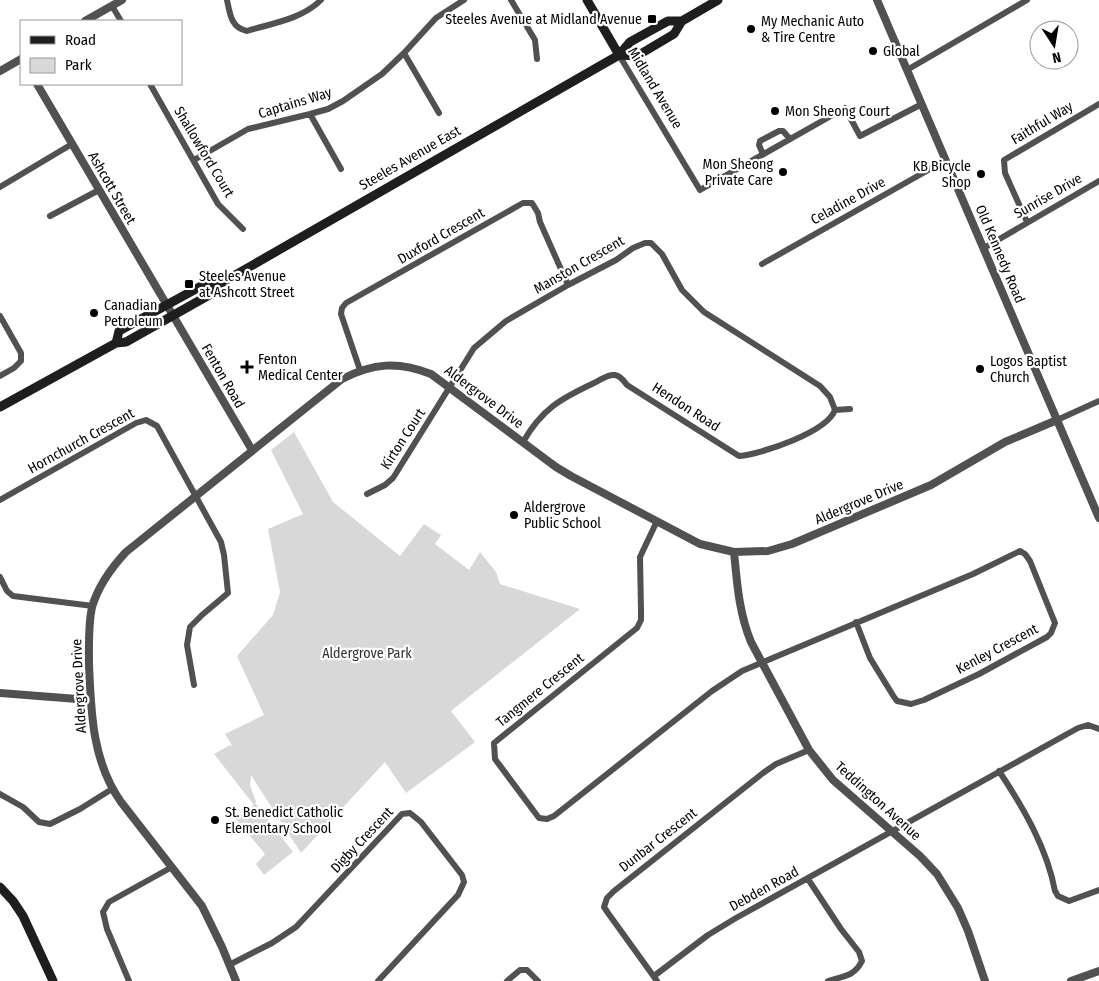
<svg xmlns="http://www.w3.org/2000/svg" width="1099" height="981" font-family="'Fira Sans Condensed',sans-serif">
<rect width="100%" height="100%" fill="#fff"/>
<!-- green -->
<path fill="#d8d8d8" d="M294,432L333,502L400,556L424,524L441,535L435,544L469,570L480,552L496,572L500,584L580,609L451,711L475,742L406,793L385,762L301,853L251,775L250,785L256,802L255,803L293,852L264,875L256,864L265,854L236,819L254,805L214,754L230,745L233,747L225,734L264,715L237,656L273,615L280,592L268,529L303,514L271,450Z"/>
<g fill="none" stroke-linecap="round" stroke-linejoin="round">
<!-- minor -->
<path stroke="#515151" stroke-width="6" d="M227,0C230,14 231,28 247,31C273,23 302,19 321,0
M511,0L535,40L537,59
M112,6L121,21
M404,53L439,113
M619,55L700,190L845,108L860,136L922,104
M907,70L1027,0
M150,84L218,204L243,229
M310,114L341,169
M763,154L759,145L760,141L779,131H783L790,139
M194,160L248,129L310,114L328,109L343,101L382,74L404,53L436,18L464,0
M0,187L72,144
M50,216L99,190
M1027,222L1005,173L1004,160L1099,104
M984,248L1099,181
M762,264L946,160
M0,316L21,353V361L14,368L0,376
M360,370L341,314L342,308L346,303L523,203H532L538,213L540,222L568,285
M835,410L850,409
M1057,420L1099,401
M523,442C542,409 560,399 594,383C601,380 607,374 615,375C621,376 624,381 627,385L739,456C762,454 827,432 835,410
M367,494L385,485L393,478L474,348L506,321L568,285L616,260L633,248L645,243H651L662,254L682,290L704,312L820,386L830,397L835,410
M0,500L136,423L146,420L157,426L221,542L224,555L228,593L202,615L190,627L187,645L194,685
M657,521L640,557L641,611V620L637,628L494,743L495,759L539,818L547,819L554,816L712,691L742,671L973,574L1020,551L1025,554L1030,561L1055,623L1051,633L1047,637L979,674L924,700L911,704L897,701L894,697L870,658L856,622
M0,577L7,591L13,596L93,606
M999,771C1023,807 1047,848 1055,891L1058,896L1069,901L1099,890
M0,794L23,807L39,822L50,824L80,809L112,789
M808,879L841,929L859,952L862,961C854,977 843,976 828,981
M229,965L272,943L296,927L402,814L410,813L421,822L462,875L464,882L458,895L378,981
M654,976L708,935L736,918L1078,728L1088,725L1099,729
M129,981L107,929L103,912L109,902L172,867
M507,981L520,970H527L538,981
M657,981L608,913L604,907L607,898L614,891L763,773L776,764L809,750"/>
<!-- tertiary -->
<path stroke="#515151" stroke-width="8" d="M877,0L1099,518
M85,21L122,0
M0,71L21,59
M37,84L252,450
M734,552C737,583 739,613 751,642L809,750L833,780L920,856L937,874L958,908L968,931L985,981
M0,693L90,700
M236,981L222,947L202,906L121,802C92,761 91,712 89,664C89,644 88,626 92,607C98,587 112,567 126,552L342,379C373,363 398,361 431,374L556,467L571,476L700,544L734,552L768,551L792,544L931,485L1005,442L1057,420
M1071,981L1099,971"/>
<!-- secondary -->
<path stroke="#1e1e1e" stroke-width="9" d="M587,0L619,55
M619,55L637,56L674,34L682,21L718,0
M116,343L119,331L205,284L216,286
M0,407L116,343L126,342L211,294L216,286L619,55L630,42L668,21H682
M0,887L13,901L23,916L53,981"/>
</g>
<!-- markers -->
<g fill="#000" stroke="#fff" stroke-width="2">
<rect x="647" y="14" width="10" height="10" rx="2.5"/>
<circle cx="751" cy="29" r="5"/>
<circle cx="873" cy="51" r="5"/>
<circle cx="775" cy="111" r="5"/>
<circle cx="783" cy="172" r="5"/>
<circle cx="981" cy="174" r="5"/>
<rect x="184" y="279" width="10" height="10" rx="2.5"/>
<circle cx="94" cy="313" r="5"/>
<path d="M244.5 359.5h5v5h5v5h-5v5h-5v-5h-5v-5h5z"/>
<circle cx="980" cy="369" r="5"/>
<circle cx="514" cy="515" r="5"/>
<circle cx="215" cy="820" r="5"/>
</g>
<g text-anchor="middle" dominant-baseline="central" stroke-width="4.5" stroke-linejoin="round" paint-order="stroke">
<!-- poi labels -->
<g font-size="14" fill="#000" stroke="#fff" text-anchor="start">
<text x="642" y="19" text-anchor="end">Steeles Avenue at Midland Avenue</text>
<text x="761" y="21">My Mechanic Auto<tspan x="761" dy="16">&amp; Tire Centre</tspan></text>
<text x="883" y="51">Global</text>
<text x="785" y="111">Mon Sheong Court</text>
<text x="773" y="164" text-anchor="end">Mon Sheong<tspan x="773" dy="16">Private Care</tspan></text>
<text x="971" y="166" text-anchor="end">KB Bicycle<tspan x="971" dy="16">Shop</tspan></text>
<text x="199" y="276">Steeles Avenue<tspan x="199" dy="16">at Ashcott Street</tspan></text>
<text x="104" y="305">Canadian<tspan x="104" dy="16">Petroleum</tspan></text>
<text x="258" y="359">Fenton<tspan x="258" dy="16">Medical Center</tspan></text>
<text x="990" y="361">Logos Baptist<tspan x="990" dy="16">Church</tspan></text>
<text x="524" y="507">Aldergrove<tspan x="524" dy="16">Public School</tspan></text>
<text x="225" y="812">St. Benedict Catholic<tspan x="225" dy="16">Elementary School</tspan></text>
</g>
<!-- street labels -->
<g font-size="14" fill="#000" stroke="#fff">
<text transform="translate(655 88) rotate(59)">Midland Avenue</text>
<text transform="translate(295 103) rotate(-17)">Captains Way</text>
<text transform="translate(1042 123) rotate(-31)">Faithful Way</text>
<text transform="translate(204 152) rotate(59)">Shallowford Court</text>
<text transform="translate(410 158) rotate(-30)">Steeles Avenue East</text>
<text transform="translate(112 188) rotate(60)">Ashcott Street</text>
<text transform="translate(1048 196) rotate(-30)">Sunrise Drive</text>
<text transform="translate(848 201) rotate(-29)">Celadine Drive</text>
<text transform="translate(441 236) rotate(-30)">Duxford Crescent</text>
<text transform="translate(1000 254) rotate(67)">Old Kennedy Road</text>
<text transform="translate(579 265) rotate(-30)">Manston Crescent</text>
<text transform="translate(223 376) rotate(60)">Fenton Road</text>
<text transform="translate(484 397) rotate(37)">Aldergrove Drive</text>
<text transform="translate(686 407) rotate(33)">Hendon Road</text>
<text transform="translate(403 439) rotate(-57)">Kirton Court</text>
<text transform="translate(81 441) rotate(-29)">Hornchurch Crescent</text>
<text transform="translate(859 502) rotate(-23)">Aldergrove Drive</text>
<text transform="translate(997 649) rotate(-28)">Kenley Crescent</text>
<text transform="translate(79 686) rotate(-93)">Aldergrove Drive</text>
<text transform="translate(540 690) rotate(-39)">Tangmere Crescent</text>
<text transform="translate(878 801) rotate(42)">Teddington Avenue</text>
<text transform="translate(362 840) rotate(-47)">Digby Crescent</text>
<text transform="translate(658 840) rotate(-38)">Dunbar Crescent</text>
<text transform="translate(764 889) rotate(-29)">Debden Road</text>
</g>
<!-- park labels -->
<g font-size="14" fill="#2f2f2f" stroke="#fff">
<text x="367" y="653">Aldergrove Park</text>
</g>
</g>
<!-- legend -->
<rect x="20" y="20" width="162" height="65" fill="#ffffff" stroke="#999999"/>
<rect x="30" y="36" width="25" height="8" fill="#1e1e1e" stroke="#999999"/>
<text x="65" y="45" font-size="15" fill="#000000">Road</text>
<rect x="30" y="58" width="25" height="15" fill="#d8d8d8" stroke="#999999"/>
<text x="65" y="70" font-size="15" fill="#000000">Park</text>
<!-- north arrow -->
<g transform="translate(1054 45) rotate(168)"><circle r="24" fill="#ffffff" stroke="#999999"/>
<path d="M0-4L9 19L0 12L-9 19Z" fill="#000000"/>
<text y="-8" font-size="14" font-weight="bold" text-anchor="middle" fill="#000000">N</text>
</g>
</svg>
